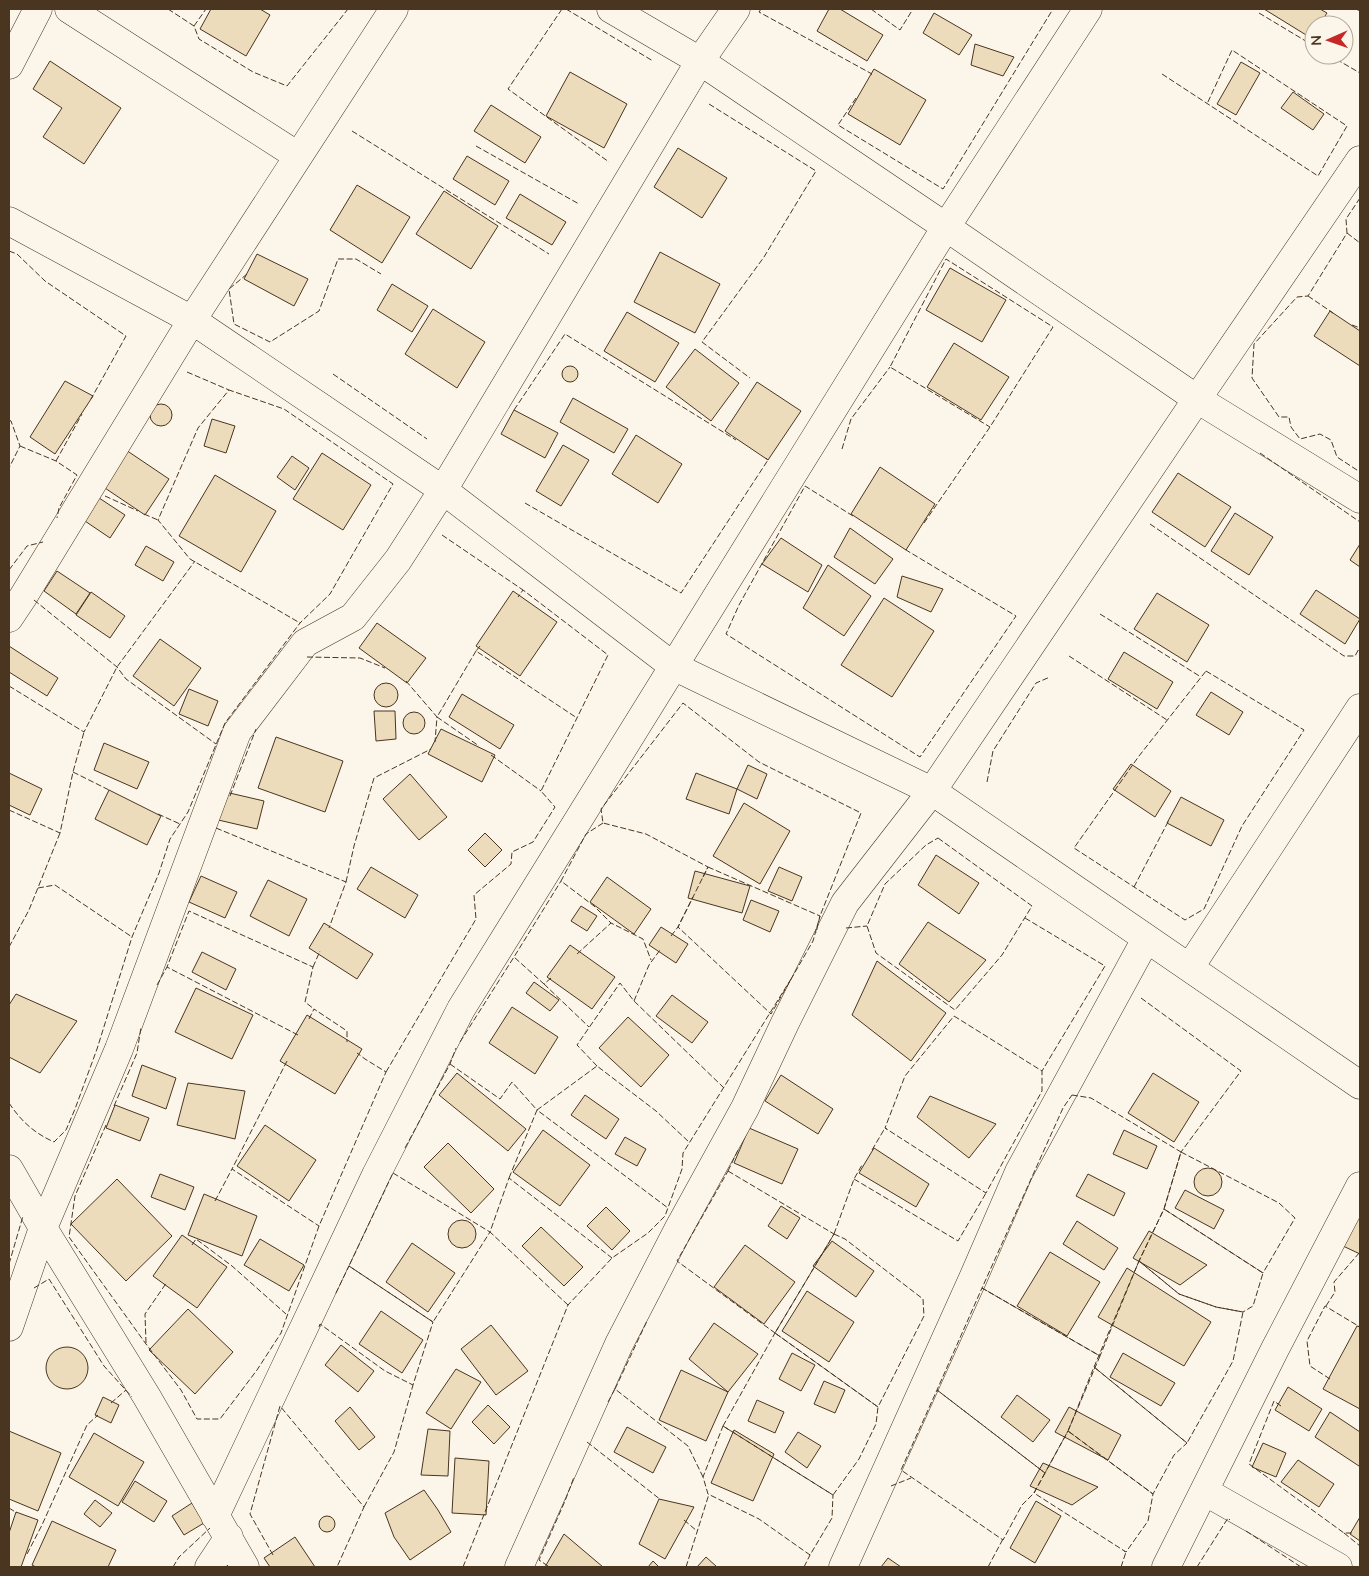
<svg xmlns="http://www.w3.org/2000/svg" width="1369" height="1576" font-family="'Nunito Sans',sans-serif">
<rect width="100%" height="100%" fill="#fbf6e9"/>
<!-- building -->
<path fill="#ecdcbc" stroke="#4a3520" d="M211,9H260L270,15L246,56L200,29Z
M829,9H840L883,35L867,61L817,31Z
M1264,9H1320L1327,13L1319,25H1314V33L1311,38Z
M934,13L972,35L959,55L923,33Z
M975,44L1014,57L1003,76L971,65Z
M50,61L121,108L84,164L43,137L62,108L33,89Z
M1241,62L1260,73L1236,115L1217,104Z
M874,69L926,100L900,145L848,114Z
M570,72L627,104L604,148L546,116Z
M1293,92L1324,114L1313,130L1281,108Z
M491,105L541,137L525,163L474,131Z
M678,148L727,178L702,218L654,187Z
M467,156L509,181L495,205L453,179Z
M357,185L410,217L382,263L330,230Z
M444,191L498,226L471,269L416,234Z
M520,194L566,222L552,245L506,218Z
M660,252L720,284L695,333L634,302Z
M257,254L308,279L294,306L244,279Z
M950,268L1006,300L982,342L926,310Z
M392,284L428,306L412,332L377,310Z
M433,309L485,342L457,388L405,354Z
M1330,311L1360,331V366L1314,336Z
M627,312L679,343L655,382L604,351Z
M954,343L1009,377L981,420L927,387Z
M695,349L739,383L711,421L666,387Z
M562 374a8 8 0 1 1 16 0a8 8 0 1 1-16 0Z
M65,381L93,396L55,454L30,437Z
M757,382L801,411L768,460L725,431Z
M573,398L628,429L614,453L560,422Z
M150 415a11 11 0 1 1 22 0a11 11 0 1 1-22 0Z
M514,410L558,433L545,458L501,434Z
M212,419L235,426L226,453L204,446Z
M636,435L682,464L658,503L612,474Z
M563,445L589,460L561,506L536,491Z
M123,448L169,479L145,515L99,484Z
M322,453L371,485L343,530L293,499Z
M292,456L309,468L295,490L277,477Z
M880,467L935,504L906,550L851,514Z
M1178,473L1231,507L1205,547L1152,512Z
M215,475L276,511L241,572L179,536Z
M96,496L125,515L110,538L82,519Z
M1235,513L1273,537L1249,575L1211,551Z
M850,528L893,559L875,584L834,557Z
M781,538L822,565L808,592L762,564Z
M1360,544V567L1350,560Z
M146,546L174,562L163,581L135,565Z
M828,565L871,596L844,636L803,608Z
M57,571L90,593L76,614L44,591Z
M902,576L943,589L931,612L897,597Z
M1316,590L1360,619L1345,644L1300,614Z
M513,591L557,622L520,676L476,646Z
M91,592L125,616L110,638L76,615Z
M1157,593L1209,625L1187,662L1134,629Z
M884,598L934,631L892,697L841,665Z
M377,623L426,658L407,683L359,648Z
M160,639L201,668L174,706L133,676Z
M9,646L58,678L47,696L9,672Z
M1124,652L1173,682L1157,709L1108,679Z
M374 695a12 12 0 1 1 24 0a12 12 0 1 1-24 0Z
M189,689L218,701L208,726L179,714Z
M1211,692L1243,712L1229,735L1196,715Z
M462,694L514,725L500,749L449,717Z
M374,711H395L396,739L376,741Z
M403 723a11 11 0 1 1 22 0a11 11 0 1 1-22 0Z
M441,729L495,755L482,782L428,754Z
M276,737L343,761L325,812L258,788Z
M104,743L149,762L137,789L94,770Z
M1131,764L1171,791L1155,817L1113,789Z
M748,765L767,774L757,799L737,789Z
M9,773L42,789L30,815L9,805Z
M696,773L737,789L729,814L686,799Z
M410,774L447,817L419,840L383,799Z
M109,790L161,816L147,845L95,819Z
M221,791L264,801L257,829L214,819Z
M1181,797L1224,820L1211,846L1167,823Z
M744,803L790,831L760,884L713,856Z
M485,833L502,850L485,867L468,850Z
M936,855L979,883L959,914L918,885Z
M371,867L418,895L405,918L357,889Z
M779,867L802,877L792,901L768,891Z
M695,871L750,886L742,913L688,898Z
M201,876L237,892L225,918L189,902Z
M607,877L651,909L634,934L590,902Z
M268,880L307,899L289,936L250,916Z
M751,900L779,911L770,932L743,920Z
M581,906L597,916L587,931L571,921Z
M928,922L986,960L949,1002L899,964Z
M324,923L373,954L357,979L309,948Z
M661,927L688,944L676,963L649,945Z
M570,945L615,977L592,1009L547,977Z
M202,952L236,969L226,990L192,972Z
M877,961L946,1013L911,1061L852,1015Z
M534,982L559,1000L550,1011L526,993Z
M196,988L253,1015L232,1059L175,1032Z
M16,994L77,1021L40,1073L9,1057V1005Z
M672,995L708,1022L692,1043L656,1016Z
M512,1007L558,1037L535,1074L489,1043Z
M307,1015L362,1049L335,1094L280,1061Z
M628,1017L669,1055L641,1087L599,1048Z
M142,1065L176,1078L166,1109L132,1096Z
M457,1073L526,1129L508,1151L439,1095Z
M1153,1073L1199,1102L1174,1142L1128,1113Z
M781,1075L833,1109L818,1134L765,1101Z
M188,1083L245,1091L235,1139L177,1125Z
M585,1095L619,1119L606,1139L571,1115Z
M930,1096L996,1124L969,1158L917,1117Z
M115,1105L149,1118L140,1141L106,1128Z
M265,1125L316,1160L289,1201L237,1166Z
M749,1128L798,1149L782,1184L734,1163Z
M543,1130L590,1165L560,1206L513,1172Z
M1124,1130L1157,1146L1147,1169L1113,1154Z
M625,1137L646,1149L637,1166L615,1154Z
M448,1143L494,1189L471,1213L424,1167Z
M874,1148L929,1184L916,1207L859,1173Z
M1194 1182a14 14 0 1 1 28 0a14 14 0 1 1-28 0Z
M160,1174L194,1187L185,1210L151,1197Z
M1088,1174L1125,1193L1114,1216L1076,1196Z
M117,1179L172,1236L126,1281L71,1224Z
M1185,1190L1224,1210L1214,1229L1175,1208Z
M204,1194L257,1216L242,1256L188,1235Z
M781,1206L800,1218L787,1239L768,1226Z
M606,1207L630,1231L612,1250L587,1226Z
M1360,1212V1254L1343,1246Z
M448 1234a14 14 0 1 1 28 0a14 14 0 1 1-28 0Z
M1077,1221L1118,1248L1104,1270L1063,1244Z
M541,1227L583,1267L564,1286L522,1246Z
M1149,1231L1207,1265L1180,1285L1133,1258Z
M182,1235L227,1267L197,1308L153,1276Z
M260,1239L304,1265L289,1291L244,1265Z
M832,1241L874,1271L856,1297L813,1266Z
M412,1243L455,1273L428,1312L386,1282Z
M745,1245L795,1282L764,1324L714,1287Z
M1050,1252L1100,1282L1067,1336L1017,1306Z
M1127,1268L1211,1322L1184,1366L1098,1317Z
M807,1291L854,1322L829,1362L782,1331Z
M188,1309L233,1352L195,1394L149,1350Z
M381,1311L423,1340L402,1373L359,1344Z
M714,1323L758,1354L728,1392L689,1359Z
M491,1325L528,1371L496,1395L461,1349Z
M1357,1326L1360,1327V1409L1323,1389Z
M341,1345L374,1371L358,1392L325,1365Z
M46 1368a21 21 0 1 1 42 0a21 21 0 1 1-42 0Z
M792,1353L815,1365L801,1391L779,1379Z
M1123,1353L1175,1383L1161,1406L1110,1377Z
M456,1369L481,1382L451,1429L426,1413Z
M681,1370L728,1392L706,1441L659,1420Z
M824,1381L845,1390L835,1413L814,1404Z
M1288,1387L1322,1409L1309,1431L1275,1410Z
M1017,1395L1050,1420L1033,1442L1001,1417Z
M103,1397L119,1405L111,1423L95,1415Z
M757,1400L784,1412L775,1433L748,1421Z
M488,1405L510,1427L494,1444L472,1422Z
M350,1407L375,1437L359,1450L335,1421Z
M1069,1407L1121,1435L1108,1460L1055,1432Z
M1330,1412L1360,1432V1464L1359,1466L1315,1437Z
M627,1427L666,1447L653,1473L614,1452Z
M428,1429L450,1431L448,1476L421,1475Z
M734,1430L774,1454L753,1501L711,1483Z
M9,1431L61,1453L38,1511L9,1499Z
M798,1432L821,1446L807,1468L785,1452Z
M94,1433L144,1462L118,1506L69,1477Z
M1263,1443L1286,1453L1276,1477L1252,1467Z
M455,1458L489,1461L486,1515L452,1513Z
M1298,1460L1334,1484L1319,1507L1281,1482Z
M1043,1463L1098,1487L1072,1505L1030,1486Z
M135,1481L167,1501L154,1522L122,1502Z
M424,1490L438,1510L451,1532L410,1560L394,1537L385,1513Z
M659,1499L694,1507L665,1559L639,1544Z
M95,1500L112,1513L100,1527L84,1514Z
M1036,1501L1061,1516L1035,1563L1010,1548Z
M192,1503L204,1523L184,1535L172,1516Z
M16,1512L38,1520L21,1567H9V1533Z
M319 1524a8 8 0 1 1 16 0a8 8 0 1 1-16 0Z
M1360,1517V1541L1350,1534Z
M52,1521L116,1550L108,1567H36L32,1565Z
M564,1534L603,1567H545Z
M295,1537L315,1567H270L264,1558Z
M706,1557L717,1567H697Z
M888,1558L901,1567H881Z
M653,1561L659,1567H648Z"/>
<g fill="none" stroke-linecap="round" stroke-linejoin="round">
<defs>
<path id="minor" d="M69,9L298,156
M611,9L700,61L946,227L1197,399L1360,499
M9,65L38,9
M9,221L192,320L443,490L673,666L932,791L1360,1085
M9,618L23,597L192,320L394,9
M1190,967L1360,708
M9,1169L43,1228L147,1397L245,1567
M9,1327L43,1228L119,1049L237,732L305,643L353,617L398,560L443,490L700,61L736,9
M1204,1491L1338,1567
M215,1516L376,1175L461,1009L946,227L1088,9
M209,1567L229,1537
M519,1567L619,1344L679,1228L745,1108L785,1023L845,903L932,791L1197,399L1360,160
M843,1567L974,1276L1019,1172L1146,939
M1166,1567L1275,1349L1360,1186"/>
</defs>
<!-- minor casing -->
<use href="#minor" stroke="#4a3520" stroke-width="29"/>
<!-- minor -->
<use href="#minor" stroke="#fbf6e9" stroke-width="28"/>
<!-- fence -->
<path stroke="#4a3520" stroke-width="1" stroke-dasharray="6 2.5" stroke-linecap="butt" d="M168,9L194,26L199,39L253,72L287,86L348,9
M562,9L508,89L609,162
M566,9L653,61
M761,9L759,12L872,74L871,75
M871,9L900,30L913,9
M1356,9L1360,11
M1259,13L1314,46
M194,26L206,9
M1329,55L1360,73
M1162,74L1318,176L1347,126L1232,50L1207,104
M856,98L838,125L943,189L1053,9
M709,104L816,171L764,257L702,342L750,378
M352,131L549,254
M476,146L579,204
M1360,198L1346,219L1347,233L1308,296L1297,297L1254,344L1252,378L1279,417H1289L1291,427L1300,439L1320,434L1331,440L1337,457L1360,472
M1347,233L1360,243
M9,251L17,254L45,281L126,336L91,399
M247,274L229,289L234,324L270,342L319,311L338,259H356L381,274
M1308,296L1333,313
M1352,325L1360,328
M187,372L229,390
M333,374L427,439
M514,410L565,334L736,440
M9,420L11,421L20,446L9,468
M20,446L56,461L77,475L59,508L57,518
M842,449L851,419L890,367
M1260,453L1360,522
M56,461L82,414
M105,496L138,511
M525,503L681,593L768,460L766,458
M144,514L158,520
M853,516L805,486L739,605L726,634L920,757L1016,616L906,550L907,548
M924,523L990,427L1053,327L946,259L890,367L990,427
M1150,524L1344,656H1355L1360,647
M442,535L523,590
M9,570L27,546L43,542
M34,600L117,667L126,679L216,744
M1100,614L1201,677
M480,646L476,651L577,718
M476,651L437,717L479,746
M1069,656L1167,720
M307,657L360,658L385,668
M1206,671L1304,730L1242,826L1204,909L1185,920L1074,848L1139,756Z
M406,681L437,717L435,742
M9,686L84,732L117,667L195,561
M491,755L541,791
M73,772L111,791
M987,782L993,751L1036,683L1050,677
M230,796L256,729
M9,810L60,833L73,772L84,732L83,731
M158,814L180,824
M603,823L586,834L561,881L594,906L611,923L643,939L651,960
M216,828L346,882L329,928
M938,838L1032,906L1002,955L955,1010L876,953L867,926L885,884L926,845Z
M708,867L820,916L813,941L771,1014L678,927Z
M703,877L708,867L646,834L603,823L601,809L683,703L759,762L861,813L820,916L816,933
M346,882L354,846L374,778L431,749
M1134,887L1169,820
M38,888L55,885L132,937
M1025,918L1105,966L1042,1071
M846,928L867,926
M671,936L678,927L693,897
M9,947L29,910L60,833H59
M577,954L611,923
M313,967L320,951
M551,978L544,984L514,957L561,881
M544,984L589,1027
M157,985L167,967
M1141,998L1241,1071L1181,1152
M634,1001L649,965L660,950
M954,1016L1042,1071V1091L986,1193L885,1128L905,1076Z
M309,1019L314,1009L347,1031V1042
M298,1035L167,967L189,911L313,967L305,1002L314,1009
M460,1042L514,957
M287,1061L232,1169L319,1226
M450,1064L500,1099L512,1082L537,1110L597,1066L656,1111L690,1143
M597,1066L577,1045L620,983L634,1001L724,1088L725,1086
M386,1072L476,919L474,895L511,864L512,852L533,842L555,807L541,791L608,655L523,590L518,597
M1072,1095L1091,1098L1181,1152L1164,1209L1139,1261L1100,1356L982,1288L1063,1108Z
M9,1103C21,1121 34,1133 54,1142L66,1130L75,1109L97,1049L132,937L159,873L170,839L188,812L225,723L300,623L330,594L393,484L284,409L229,390L198,428L158,520L190,559L300,623
M114,1106L137,1053L141,1027
M106,1125L75,1196L69,1237L146,1344L181,1390L197,1419H220L257,1370L281,1333L319,1226L386,1072L365,1059L357,1053
M405,1148L450,1064L456,1048
M872,1150L885,1128L887,1129
M1181,1152L1279,1203L1295,1218L1263,1273L1164,1209Z
M728,1171L834,1234L775,1333L677,1261Z
M728,1171L739,1148
M393,1173L490,1232L433,1322L349,1266Z
M509,1178L537,1110L668,1208
M854,1179L958,1241L986,1193
M215,1201L232,1169
M1164,1209L1263,1273L1253,1306L1243,1312L1216,1307L1179,1294L1139,1261Z
M834,1234L845,1239L923,1299L924,1316L878,1407L775,1333Z
M834,1234L854,1179L862,1165
M192,1245L196,1239L232,1266L286,1314
M1139,1261L1179,1294L1216,1307L1243,1312L1233,1361L1187,1443L1094,1367Z
M9,1264L23,1216
M34,1288L49,1279L104,1366L132,1397
M982,1288L1100,1356L1068,1431L1045,1473L937,1390Z
M568,1305L490,1232L509,1178L612,1258
M1326,1306L1335,1292L1334,1282L1360,1252
M319,1327L320,1324L385,1371L413,1385L433,1322L349,1266L335,1295
M775,1333L878,1407L876,1424L859,1459L833,1495L723,1426Z
M146,1343L145,1314L167,1282
M1094,1367L1187,1443L1174,1455L1153,1494L1068,1431Z
M1330,1379L1310,1366L1307,1341L1325,1306L1360,1327
M615,1389L647,1321
M937,1390L1045,1473L1034,1493L1022,1505L1003,1540L901,1470Z
M608,1402L615,1389L688,1446L703,1477
M111,1403L126,1390
M1281,1406L1274,1401L1249,1464L1344,1533H1352
M723,1426L833,1495L832,1518L810,1555L759,1519L708,1494L703,1477Z
M1068,1431L1153,1494L1148,1521L1126,1552L1034,1493Z
M587,1442L661,1500
M891,1486L911,1478
M364,1507L394,1452L413,1385
M9,1508L17,1513
M684,1520L697,1531
M1246,1531L1301,1567
M1344,1533L1360,1546
M27,1554L42,1525L87,1425L98,1415
M273,1555L250,1514L280,1406L364,1507L337,1567
M548,1566L539,1560L565,1501L574,1477
M173,1567L179,1557L210,1528
M463,1567L568,1305L612,1258L648,1233L665,1216L682,1169L683,1153L791,979
M686,1567L709,1494
M804,1567L810,1555L809,1554
M988,1567L1003,1539
M1121,1567L1126,1552L1124,1551
M1197,1567L1228,1518L1230,1520"/>
</g>
<!-- border -->
<rect width="1369" height="1576" fill="none" stroke="#4a3520" stroke-width="20"/>
<!-- north arrow -->
<g transform="translate(1329 40) rotate(268)"><circle r="24" fill="#fbf6e9" stroke="#b4a999"/>
<path d="M0-4L9 19L0 12L-9 19Z" fill="#c62828"/>
<text y="-8" font-size="14" font-weight="bold" text-anchor="middle" fill="#4a3520">N</text>
</g>
</svg>
